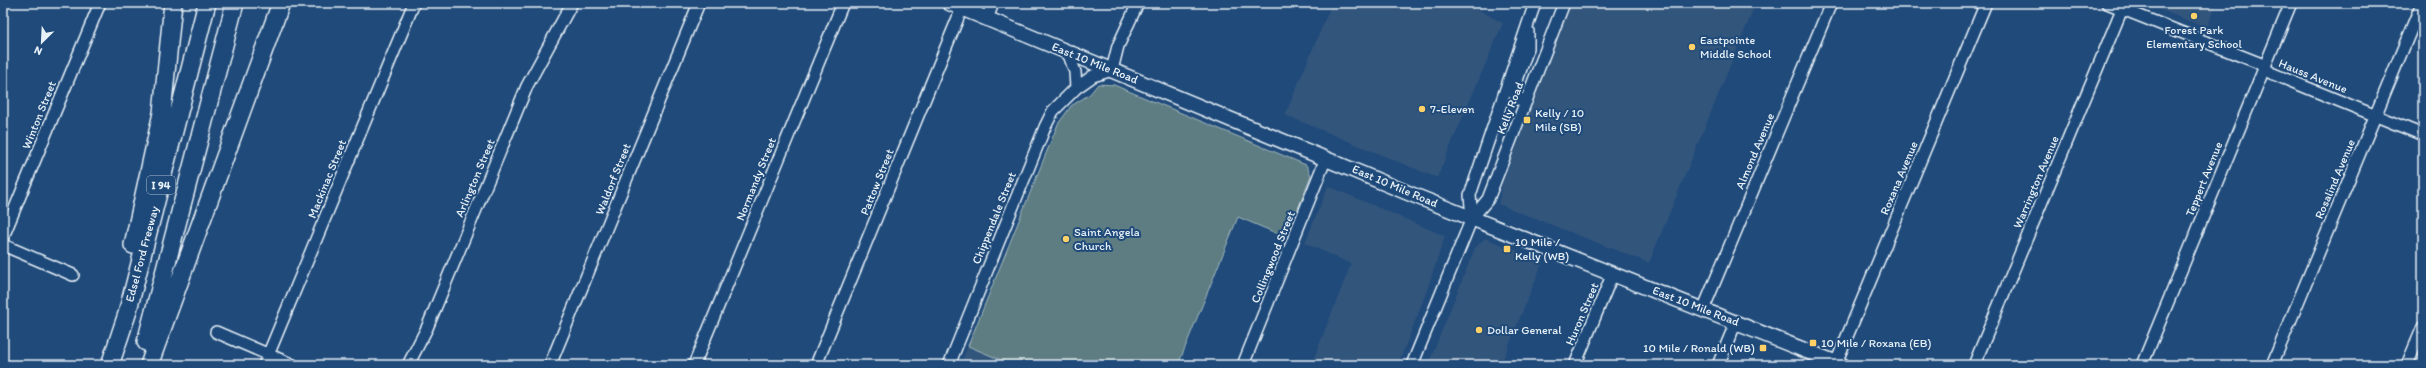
<svg xmlns="http://www.w3.org/2000/svg" width="2426" height="368" font-family="Itim,sans-serif">
<rect width="100%" height="100%" fill="#1f4a7a"/>
<filter id="ink" filterUnits="userSpaceOnUse"><feTurbulence type="fractalNoise" baseFrequency=".025" numOctaves="2"/><feDisplacementMap in="SourceGraphic" scale="8" xChannelSelector="R" yChannelSelector="G"/><feConvolveMatrix kernelMatrix="1 2 1 2 8 2 1 2 1" color-interpolation-filters="sRGB"/></filter>
<g filter="url(#ink)">
<!-- built -->
<path fill="#32557c" d="M1332,3H1466L1503,23L1437,178L1285,115Z
M1571,3H1756L1649,263L1498,204L1502,184Z
M2143,3H2217L2207,28Z
M1328,186L1445,236L1426,293L1398,365H1311L1351,264L1305,243Z
M1485,238L1543,261L1501,365H1428L1475,248Z
M968,346L1013,365H960Z"/>
<!-- green -->
<path fill="#5d7d82" stroke="#a2b7bd" d="M1098,84L1114,85L1306,165L1311,175L1289,232L1286,231L1283,236L1238,217L1178,365H1013L968,346L1058,124L1071,106L1090,94Z"/>
<g fill="none" stroke-linecap="round" stroke-linejoin="round">
<defs>
<path id="minor" d="M2107,3L2259,63L2271,73L2423,135
M987,19L993,3
M1068,52L1075,72L1076,88L1093,76L1112,70L1118,46L1138,3
M1527,100L1517,99L1513,92L1528,48V31
M1472,218L1470,195L1535,3
M3,237L100,3
M3,245L73,275
M1703,310L1831,3
M216,332L293,365
M1836,363L1986,3
M264,365L414,3
M408,365L427,328L527,86L572,3
M550,365L699,3
M694,365L843,3
M816,365L962,8
M949,365L1045,127L1053,111L1076,88
M1243,365L1326,158
M1412,365L1472,218L1488,199L1564,3
M1575,365L1613,273
M1718,365L1736,322
M1974,365L2122,9
M2142,365L2291,3
M2272,365L2422,3
M2407,365L2423,327"/>
<path id="major" d="M949,3L1413,195L1842,365"/>
<path id="highway" d="M133,245L162,113L173,3
M146,342L235,3
M110,365L127,314L207,3
M149,365L281,3"/>
</defs>
<!-- minor casing -->
<use href="#minor" stroke="#e8f1f8" stroke-width="14"/>
<!-- major casing -->
<use href="#major" stroke="#e8f1f8" stroke-width="17"/>
<!-- highway casing -->
<use href="#highway" stroke="#e8f1f8" stroke-width="20"/>
<!-- minor -->
<use href="#minor" stroke="#1f4a7a" stroke-width="11"/>
<!-- major -->
<use href="#major" stroke="#1f4a7a" stroke-width="14"/>
<!-- highway -->
<use href="#highway" stroke="#1f4a7a" stroke-width="17"/>
</g>
</g>
<!-- markers -->
<g fill="#ffd166" stroke="#1f4a7a" stroke-width="1.5">
<circle cx="2194" cy="16" r="4"/>
<circle cx="1692" cy="47" r="4"/>
<circle cx="1422" cy="109" r="4"/>
<rect x="1523" y="116" width="8" height="8" rx="2"/>
<circle cx="1066" cy="239" r="4"/>
<rect x="1503" y="245" width="8" height="8" rx="2"/>
<circle cx="1479" cy="330" r="4"/>
<rect x="1809" y="339" width="8" height="8" rx="2"/>
<rect x="1759" y="344" width="8" height="8" rx="2"/>
</g>
<g text-anchor="middle" dominant-baseline="central" stroke-width="4" stroke-linejoin="round" paint-order="stroke">
<!-- shield labels -->
<rect fill="#1f4a7a" stroke="#acbfd2" stroke-width="1" x="147" y="176" width="28" height="18" rx="3"/>
<g font-size="11" font-weight="bold" fill="#e8f1f8">
<text x="161" y="185">I 94</text>
</g>
<!-- poi labels -->
<g font-size="12" fill="#e8f1f8" stroke="#1f4a7a" text-anchor="start">
<text x="2194" y="30" text-anchor="middle">Forest Park<tspan x="2194" dy="14">Elementary School</tspan></text>
<text x="1700" y="40">Eastpointe<tspan x="1700" dy="14">Middle School</tspan></text>
<text x="1430" y="109">7-Eleven</text>
<text x="1535" y="113">Kelly / 10<tspan x="1535" dy="14">Mile (SB)</tspan></text>
<text x="1074" y="232">Saint Angela<tspan x="1074" dy="14">Church</tspan></text>
<text x="1515" y="242">10 Mile /<tspan x="1515" dy="14">Kelly (WB)</tspan></text>
<text x="1487" y="330">Dollar General</text>
<text x="1821" y="343">10 Mile / Roxana (EB)</text>
<text x="1755" y="348" text-anchor="end">10 Mile / Ronald (WB)</text>
</g>
<!-- street labels -->
<g font-size="12" fill="#e8f1f8" stroke="#1f4a7a">
<text transform="translate(1095 63) rotate(22)">East 10 Mile Road</text>
<text transform="translate(2313 76) rotate(22)">Hauss Avenue</text>
<text transform="translate(1510 108) rotate(-69)">Kelly Road</text>
<text transform="translate(39 115) rotate(-68)">Winton Street</text>
<text transform="translate(1755 151) rotate(-67)">Almond Avenue</text>
<text transform="translate(475 178) rotate(-67)">Arlington Street</text>
<text transform="translate(1899 178) rotate(-67)">Roxana Avenue</text>
<text transform="translate(327 179) rotate(-68)">Mackinac Street</text>
<text transform="translate(613 179) rotate(-68)">Waldorf Street</text>
<text transform="translate(756 179) rotate(-68)">Normandy Street</text>
<text transform="translate(2204 179) rotate(-68)">Teppert Avenue</text>
<text transform="translate(2335 179) rotate(-67)">Rosalind Avenue</text>
<text transform="translate(877 182) rotate(-68)">Pattow Street</text>
<text transform="translate(2036 182) rotate(-67)">Warrington Avenue</text>
<text transform="translate(1395 186) rotate(23)">East 10 Mile Road</text>
<text transform="translate(994 218) rotate(-68)">Chippendale Street</text>
<text transform="translate(142 254) rotate(-75)">Edsel Ford Freeway</text>
<text transform="translate(1273 257) rotate(-68)">Collingwood Street</text>
<text transform="translate(1696 306) rotate(21)">East 10 Mile Road</text>
<text transform="translate(1582 314) rotate(-67)">Huron Street</text>
</g>
</g>
<!-- margin -->
<rect width="2426" height="368" fill="none" stroke="#1f4a7a" stroke-width="16"/>
<rect x="8" y="8" width="2410" height="352" fill="none" stroke="#e8f1f8" stroke-width="1.5" filter="url(#ink)"/>
<!-- north arrow -->
<g transform="translate(42 42) rotate(204)" stroke="#1f4a7a" stroke-width="3" paint-order="stroke">
<path d="M0-3L7 15L0 10L-7 15Z" fill="#e8f1f8"/>
<text y="-6" font-size="11" font-weight="bold" text-anchor="middle" fill="#e8f1f8">N</text>
</g>
</svg>
